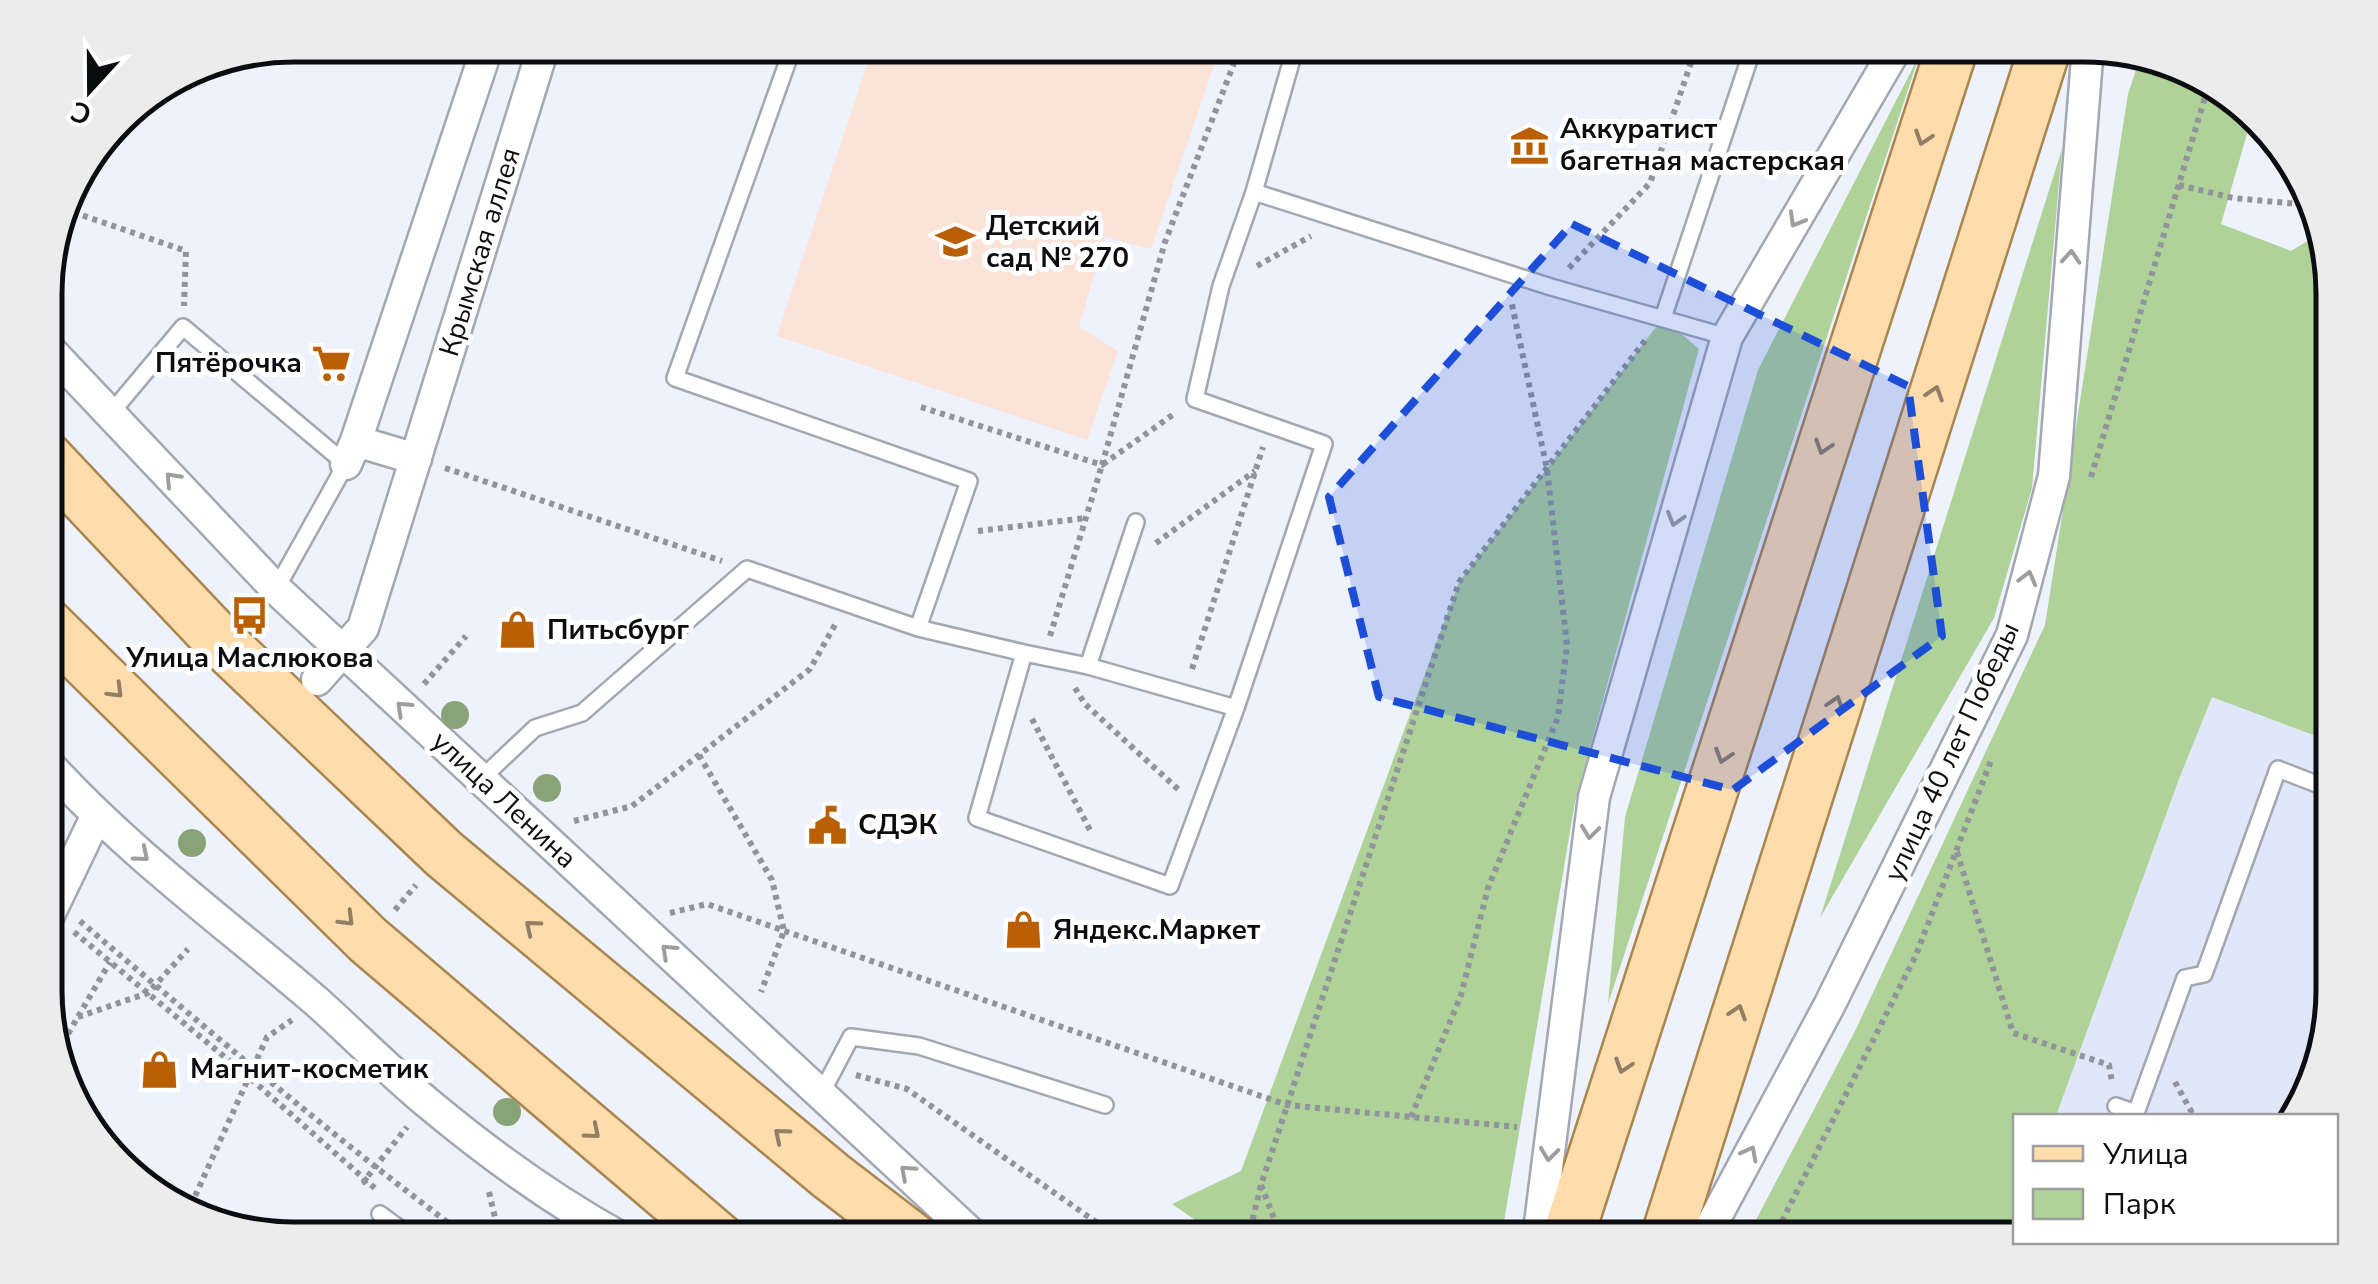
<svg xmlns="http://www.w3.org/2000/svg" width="2378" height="1284" font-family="'Nunito Sans',sans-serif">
<rect width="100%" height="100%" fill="#eef2fd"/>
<!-- built -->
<path fill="#e0e7f8" d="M2212,696L2332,742L2333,990L2307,1100L2293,1116H2056L2179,779Z"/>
<!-- education -->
<path fill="#fbe3d8" d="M853,45H1221L1151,249L1105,237L1079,327L1118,351L1087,440L777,336L871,52Z"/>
<!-- green -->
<path fill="#aed298" d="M1919,56L1608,1004L1625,817L1758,370Z
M2140,58L2194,71L2251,120L2221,224L2291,251L2311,239L2324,243L2331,262L2332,742L2212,697L2179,779L2056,1116H2016L2015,1239H1746L1856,1029L2045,625L2128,94Z
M2062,149L2032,488L1994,618L1820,918Z
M1663,318L1699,349L1575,802L1501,1239H1223L1172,1204L1241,1171L1459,582Z"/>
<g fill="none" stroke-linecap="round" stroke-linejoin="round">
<defs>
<path id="lane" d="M790,55L675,378L969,481L918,628
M1254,192L1296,45
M1663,318L1754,45
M111,413L183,327L346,464L276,589
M1024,653L1088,666L1236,708
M1088,666L1136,522
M481,779L535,728L582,713L747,569L918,628L1024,653L977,818L1170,886L1236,708L1324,444L1195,399L1221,286L1254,192L1551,287L1727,337
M821,1094L851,1037L919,1046L1105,1105
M2116,1106L2136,1113V1116
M2136,1113L2185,978L2204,974L2278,769L2332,790
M380,1214L414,1239
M562,1239L570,1210"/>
<path id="street" d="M46,346L276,589L977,1239
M356,441L416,459
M346,464L356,441L488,45
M317,680L363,628L544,45
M47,763C128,852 225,923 316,1001C354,1035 390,1072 429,1104C490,1155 554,1201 623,1239
M47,919L96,817
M1538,1239L1594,797L1727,337L1898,45
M1704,1239L1830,1004L2012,635L2054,476L2088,46"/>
<path id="primary" d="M46,457L215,636L444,854L831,1176L913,1239
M46,623L368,940L719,1239
M1567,1239L1953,45
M1666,1239L2046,45"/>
</defs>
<!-- lane casing -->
<use href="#lane" stroke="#a3a7b1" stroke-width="20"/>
<!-- street casing -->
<use href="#street" stroke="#a3a7b1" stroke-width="35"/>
<!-- primary casing -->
<use href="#primary" stroke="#a98550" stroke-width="55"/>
<!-- path -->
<path stroke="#91949b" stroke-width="6" stroke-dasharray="5 5" stroke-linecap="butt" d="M2179,185L2233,198L2309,205
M64,209L186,251L184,306
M1257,266L1311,236
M1569,268L1650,183L1697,45
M921,407L1102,465L1165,242L1241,45
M445,468L722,561
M2091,477L2209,84
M978,531L1086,518
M1156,543L1255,471
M1050,636L1102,465L1174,414
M1192,669L1263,447
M424,684L466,636
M1075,688L1085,704L1180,791
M1032,719L1091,832
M699,755L772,880L784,931L761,992
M574,821L632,806L699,755L810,669L836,623
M1957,852L2013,1033L2109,1065L2112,1082
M395,910L416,885
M670,913L707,904L1287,1105L1517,1127
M80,921C208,1030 335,1139 470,1239
M74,932L250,1078L377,1190
M78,1017L148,993L188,949
M58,1051L110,962
M856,1075L907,1089L1120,1239
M2175,1082L2191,1111L2190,1116
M1411,1117L1461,995L1488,888L1558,717L1567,645L1547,469L1511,300
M366,1184L364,1181L407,1127
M1261,1185L1282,1239
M489,1192L500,1239
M187,1214L267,1037L292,1020
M1248,1239L1261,1185L1459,582L1647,338
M1773,1239L1916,955L1992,758"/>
<!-- lane -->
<use href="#lane" stroke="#fff" stroke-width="15"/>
<!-- street -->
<use href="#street" stroke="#fff" stroke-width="30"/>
<!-- primary -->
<use href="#primary" stroke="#fedcab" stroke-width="50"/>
</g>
<!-- trees -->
<g fill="#88a376">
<circle cx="455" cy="715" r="14"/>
<circle cx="547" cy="788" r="14"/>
<circle cx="192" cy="843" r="14"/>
<circle cx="507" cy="1112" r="14"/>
</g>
<!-- one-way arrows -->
<defs><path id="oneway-chevron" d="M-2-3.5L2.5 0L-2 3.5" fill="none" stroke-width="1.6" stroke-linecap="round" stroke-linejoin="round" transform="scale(2.5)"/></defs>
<g stroke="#917f65">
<use href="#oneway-chevron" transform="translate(1923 138) rotate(108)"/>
<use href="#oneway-chevron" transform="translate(1935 393) rotate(-72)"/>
<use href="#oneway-chevron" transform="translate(1823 447) rotate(108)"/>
<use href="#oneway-chevron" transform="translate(116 691) rotate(45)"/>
<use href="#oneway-chevron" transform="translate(1836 703) rotate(-72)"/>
<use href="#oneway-chevron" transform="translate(1723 756) rotate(108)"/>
<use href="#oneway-chevron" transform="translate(347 919) rotate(45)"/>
<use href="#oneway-chevron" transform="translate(532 927) rotate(-140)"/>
<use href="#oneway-chevron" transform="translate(1738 1012) rotate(-72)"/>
<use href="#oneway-chevron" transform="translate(1623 1066) rotate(108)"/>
<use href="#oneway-chevron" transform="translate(593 1132) rotate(40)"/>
<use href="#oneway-chevron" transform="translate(781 1135) rotate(-140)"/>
</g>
<g stroke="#9e9e9f">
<use href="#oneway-chevron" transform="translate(1796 220) rotate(120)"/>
<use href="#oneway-chevron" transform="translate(2071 257) rotate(-86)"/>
<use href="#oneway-chevron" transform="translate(172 479) rotate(-133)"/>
<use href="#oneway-chevron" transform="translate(1675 519) rotate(106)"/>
<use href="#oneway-chevron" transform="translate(2028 578) rotate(-75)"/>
<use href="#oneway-chevron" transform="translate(403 708) rotate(-137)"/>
<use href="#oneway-chevron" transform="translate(1590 832) rotate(97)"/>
<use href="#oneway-chevron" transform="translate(142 855) rotate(40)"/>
<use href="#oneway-chevron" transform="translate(668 951) rotate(-137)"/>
<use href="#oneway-chevron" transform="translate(1750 1153) rotate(-62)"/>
<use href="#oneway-chevron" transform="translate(1549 1154) rotate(97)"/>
<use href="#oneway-chevron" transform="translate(907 1172) rotate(-138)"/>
</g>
<!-- marked area -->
<path fill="#1d4ed8" fill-opacity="0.2" stroke="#1d4ed8" stroke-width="8" stroke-dasharray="20 12" stroke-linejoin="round" d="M1572,224L1908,386L1942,636L1733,790L1379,697L1329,497Z"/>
<!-- icons -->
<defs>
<symbol id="museum-bare" viewBox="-9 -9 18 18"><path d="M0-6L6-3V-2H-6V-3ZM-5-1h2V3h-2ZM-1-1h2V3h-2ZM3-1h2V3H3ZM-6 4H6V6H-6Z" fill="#bb5f05" stroke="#fff" stroke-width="2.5" paint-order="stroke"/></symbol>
<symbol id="school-bare" viewBox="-9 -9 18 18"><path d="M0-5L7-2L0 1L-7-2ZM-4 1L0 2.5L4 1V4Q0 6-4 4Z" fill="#bb5f05" stroke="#fff" stroke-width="2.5" paint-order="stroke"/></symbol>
<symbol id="supermarket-bare" viewBox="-9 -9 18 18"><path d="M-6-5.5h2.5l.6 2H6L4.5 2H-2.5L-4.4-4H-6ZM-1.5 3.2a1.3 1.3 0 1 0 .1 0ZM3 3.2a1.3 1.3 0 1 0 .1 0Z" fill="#bb5f05" stroke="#fff" stroke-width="2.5" paint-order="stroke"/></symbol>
<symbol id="bus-bare" viewBox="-9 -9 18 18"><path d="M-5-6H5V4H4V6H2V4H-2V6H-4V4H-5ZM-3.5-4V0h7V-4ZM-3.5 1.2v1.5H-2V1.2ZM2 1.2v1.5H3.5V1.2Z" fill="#bb5f05" stroke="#fff" stroke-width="2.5" paint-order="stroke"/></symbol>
<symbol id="shop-bare" viewBox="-9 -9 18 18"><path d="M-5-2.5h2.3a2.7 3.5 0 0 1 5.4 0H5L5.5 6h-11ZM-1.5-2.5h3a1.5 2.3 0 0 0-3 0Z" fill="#bb5f05" stroke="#fff" stroke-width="2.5" paint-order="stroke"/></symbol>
<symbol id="civic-bare" viewBox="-9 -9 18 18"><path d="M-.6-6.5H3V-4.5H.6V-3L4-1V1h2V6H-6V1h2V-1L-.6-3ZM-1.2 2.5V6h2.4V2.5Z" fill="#bb5f05" stroke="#fff" stroke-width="2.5" paint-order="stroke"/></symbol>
</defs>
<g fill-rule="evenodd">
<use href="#museum-bare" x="1502" y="118" width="55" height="55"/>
<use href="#school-bare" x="928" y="214" width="55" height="55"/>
<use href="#supermarket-bare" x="304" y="336" width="55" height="55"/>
<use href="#bus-bare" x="222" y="588" width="55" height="55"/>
<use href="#shop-bare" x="490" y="602" width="55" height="55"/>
<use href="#civic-bare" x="800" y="798" width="55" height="55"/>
<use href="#shop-bare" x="996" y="902" width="55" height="55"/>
<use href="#shop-bare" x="132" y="1042" width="55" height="55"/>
</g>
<g text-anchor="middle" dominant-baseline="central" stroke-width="10" stroke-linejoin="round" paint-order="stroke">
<!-- poi labels -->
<g font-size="28" font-weight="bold" fill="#0c0d10" stroke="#fff" text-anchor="start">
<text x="1560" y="129">Аккуратист<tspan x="1560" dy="32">багетная мастерская</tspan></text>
<text x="986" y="226">Детский<tspan x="986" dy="32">сад № 270</tspan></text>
<text x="302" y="363" text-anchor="end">Пятёрочка</text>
<text x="547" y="630">Питьсбург</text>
<text x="250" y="658" text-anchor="middle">Улица Маслюкова</text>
<text x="858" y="825">СДЭК</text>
<text x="1053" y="930">Яндекс.Маркет</text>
<text x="190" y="1069">Магнит-косметик</text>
</g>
<!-- street labels -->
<g font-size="28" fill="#0c0d10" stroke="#fff">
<text transform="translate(480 252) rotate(-73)">Крымская аллея</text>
<text transform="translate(1952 752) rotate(-65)">улица 40 лет Победы</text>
<text transform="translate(504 800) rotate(43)">улица Ленина</text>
</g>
</g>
<!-- crop -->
<path d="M0 0H2378V1284H0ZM294 62H2084A232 232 0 0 1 2316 294V990A232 232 0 0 1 2084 1222H294A232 232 0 0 1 62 990V294A232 232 0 0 1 294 62Z" fill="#ececec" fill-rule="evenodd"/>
<path fill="none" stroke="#0c0d10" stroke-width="5" d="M294 62H2084A232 232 0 0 1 2316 294V990A232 232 0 0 1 2084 1222H294A232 232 0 0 1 62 990V294A232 232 0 0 1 294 62Z"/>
<!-- legend -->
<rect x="2013" y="1114" width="325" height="130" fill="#ffffff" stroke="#9e9e9f" stroke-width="2.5"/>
<rect x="2033" y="1146" width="50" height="15" fill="#fedcab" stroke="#9e9e9f" stroke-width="2.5"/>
<text x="2103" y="1164" font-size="30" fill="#0c0d10">Улица</text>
<rect x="2033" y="1189" width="50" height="30" fill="#aed298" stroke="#9e9e9f" stroke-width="2.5"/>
<text x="2103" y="1214" font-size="30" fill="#0c0d10">Парк</text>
<!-- north arrow -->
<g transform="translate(90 90) rotate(201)" stroke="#ffffff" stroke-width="8" paint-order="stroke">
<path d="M0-8L18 38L0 25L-18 38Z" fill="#0c0d10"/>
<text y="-15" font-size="28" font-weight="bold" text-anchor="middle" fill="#0c0d10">С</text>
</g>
</svg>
